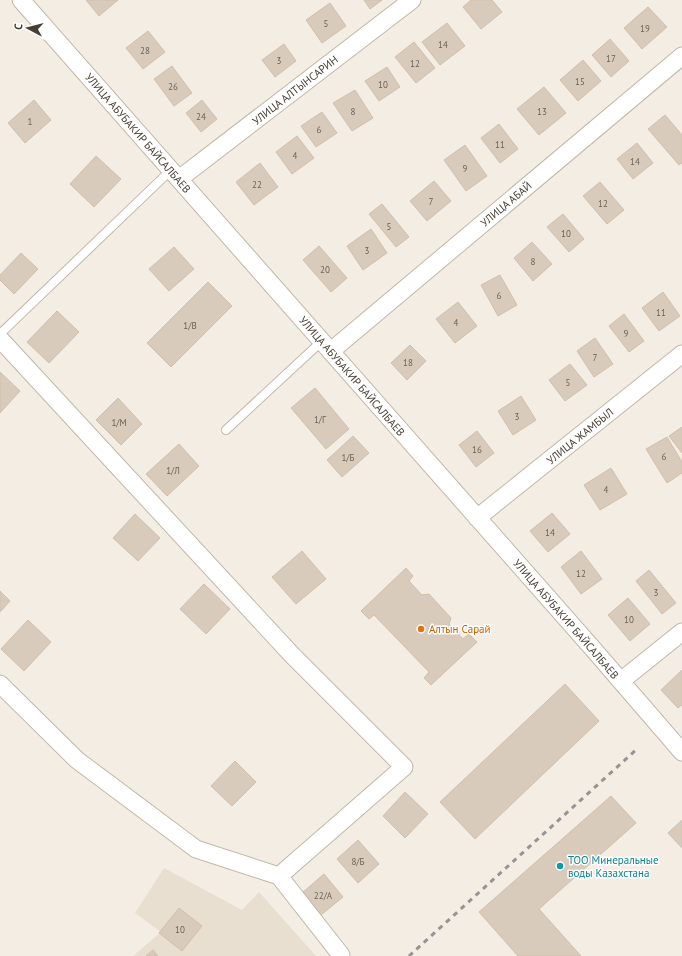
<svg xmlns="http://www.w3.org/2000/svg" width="682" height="956" font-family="'PT Sans',sans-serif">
<rect width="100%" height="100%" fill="#f3ede4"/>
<!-- residential -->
<path fill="#e8dfd1" d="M164,868L242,910L259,892L316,956H133L161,932L135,913Z"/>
<!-- building -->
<path fill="#d9cbbb" stroke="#d1bfab" d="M86,0H118L99,16Z
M364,0H382L370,9Z
M471,0H492L502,12L481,29L463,7Z
M330,3L346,26L322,43L306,20Z
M648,7L667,27L642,49L624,28Z
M447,23L465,46L440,65L422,42Z
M148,31L165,52L143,69L126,48Z
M610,39L629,61L611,77L592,55Z
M414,42L435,68L416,83L395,57Z
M284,44L296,61L275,77L262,60Z
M583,60L601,81L578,101L560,80Z
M172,66L192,93L174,106L154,79Z
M387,67L400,87L379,101L365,81Z
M544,87L566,113L539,135L517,109Z
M355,90L373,118L352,131L333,103Z
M34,100L51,120L25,143L8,123Z
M202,100L217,119L201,132L186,113Z
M322,112L337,133L316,147L301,126Z
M665,115L682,135V163L679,165L648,129Z
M499,124L518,149L500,163L481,138Z
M297,136L314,158L292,174L276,152Z
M637,143L653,163L633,179L617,159Z
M465,145L487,176L466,191L444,160Z
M96,156L121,179L94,207L70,184Z
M260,163L278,187L254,205L236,182Z
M434,181L451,201L427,221L410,201Z
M600,182L624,210L607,224L583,196Z
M382,204L409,237L396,247L369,214Z
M563,214L584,239L569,252L547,227Z
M371,229L387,253L363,270L347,246Z
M532,242L552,264L533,281L514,258Z
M319,246L347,278L331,292L303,260Z
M174,247L194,269L169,291L149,269Z
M21,253L38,269L14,294L0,280V275Z
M500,275L517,305L498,316L481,285Z
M208,282L232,306L171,367L147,343Z
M663,292L680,316L659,331L642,308Z
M458,302L477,326L455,343L436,319Z
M57,311L79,332L49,363L27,342Z
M624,314L644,341L629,352L609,326Z
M595,338L613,364L594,377L577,351Z
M410,345L426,361L407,380L391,363Z
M570,364L587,385L565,401L549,380Z
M0,372L20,391L0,413Z
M315,388L349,429L326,449L291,408Z
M521,396L536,420L513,435L498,411Z
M118,398L142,424L121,445L96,420Z
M682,427V453L669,436Z
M477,431L494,453L476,467L459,445Z
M353,436L369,453L342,477L327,460Z
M667,437L682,462V473L667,483L646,449Z
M179,444L199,466L167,496L146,474Z
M611,468L627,494L600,510L584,485Z
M552,513L570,534L548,552L530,531Z
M135,514L160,538L138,561L113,538Z
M302,551L326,579L296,604L272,577Z
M581,551L602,579L581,594L561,567Z
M406,568L413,576L409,581L422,595L429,594L451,618L449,624L463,639L469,634L477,642L431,685L424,678L429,672L374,615L369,619L361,611Z
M649,570L676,603L662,614L636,581Z
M204,584L230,609L206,634L180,609Z
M0,591L10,601L0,612Z
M628,598L650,624L630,641L608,615Z
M28,620L51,642L24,671L1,649Z
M682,670V705L678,708L661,690Z
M565,684L599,721L475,839L440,802Z
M235,761L256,782L232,806L211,786Z
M405,792L428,814L405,838L383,816Z
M611,796L636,823L539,909L581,956H518L479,912Z
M682,820V848L668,833Z
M358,840L379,864L358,883L337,859Z
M324,874L343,897L321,915L302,893Z
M179,908L202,926L182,951L159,933Z
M153,950L158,956H146Z"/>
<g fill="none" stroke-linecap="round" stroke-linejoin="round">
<defs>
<path id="service" d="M0,334L171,170
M226,430L322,341"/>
<path id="minor" d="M21,0L594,650L682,752
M179,179L412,0
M0,339L292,655L404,767L279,876
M331,351L682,56
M477,518L682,354
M621,681L682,632
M0,684L77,760L196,849L279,876L341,955"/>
</defs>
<!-- service casing -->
<use href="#service" stroke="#c2b7a8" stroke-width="10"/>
<!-- minor casing -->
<use href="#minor" stroke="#c2b7a8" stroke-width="19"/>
<!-- service -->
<use href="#service" stroke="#fff" stroke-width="8"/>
<!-- minor -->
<use href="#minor" stroke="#fff" stroke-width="17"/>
<!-- rail -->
<path stroke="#949494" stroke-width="3" stroke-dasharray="5 5" stroke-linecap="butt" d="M409,956L637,749"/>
</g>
<!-- markers -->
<circle fill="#e8710a" stroke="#fff" stroke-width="1.5" cx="421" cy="629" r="4"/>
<circle fill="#0f9aa8" stroke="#fff" stroke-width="1.5" cx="560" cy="866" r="4"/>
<g text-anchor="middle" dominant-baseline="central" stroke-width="3" stroke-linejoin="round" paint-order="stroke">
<!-- number labels -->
<g font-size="9" fill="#6b6055">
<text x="326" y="23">5</text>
<text x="645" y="28">19</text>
<text x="443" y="44">14</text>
<text x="145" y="50">28</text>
<text x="611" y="58">17</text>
<text x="279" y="60">3</text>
<text x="415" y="63">12</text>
<text x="580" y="81">15</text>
<text x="383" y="84">10</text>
<text x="173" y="86">26</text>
<text x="353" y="111">8</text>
<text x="542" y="111">13</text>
<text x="201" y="116">24</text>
<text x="30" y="121">1</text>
<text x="319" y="129">6</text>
<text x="500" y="144">11</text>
<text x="295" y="155">4</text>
<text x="635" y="161">14</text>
<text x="465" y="168">9</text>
<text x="257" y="184">22</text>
<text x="431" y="201">7</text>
<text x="603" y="203">12</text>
<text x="389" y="226">5</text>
<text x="566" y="233">10</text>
<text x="367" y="250">3</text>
<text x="533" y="261">8</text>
<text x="325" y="269">20</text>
<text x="499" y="295">6</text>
<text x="661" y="312">11</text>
<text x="456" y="322">4</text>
<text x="190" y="325">1/В</text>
<text x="626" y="333">9</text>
<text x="595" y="357">7</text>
<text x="408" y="362">18</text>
<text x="568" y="382">5</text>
<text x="517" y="416">3</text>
<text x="320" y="419">1/Г</text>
<text x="119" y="422">1/М</text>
<text x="477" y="449">16</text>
<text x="664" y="456">6</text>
<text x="348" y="457">1/Б</text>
<text x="173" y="470">1/Л</text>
<text x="606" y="489">4</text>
<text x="550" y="532">14</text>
<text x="581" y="573">12</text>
<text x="656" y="592">3</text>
<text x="629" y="619">10</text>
<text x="358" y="861">8/Б</text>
<text x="323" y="895">22/А</text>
<text x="180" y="929">10</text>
</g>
<!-- street labels -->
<g font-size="11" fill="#463d33" stroke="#fff">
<text transform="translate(295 90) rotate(-38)">УЛИЦА АЛТЫНСАРИН</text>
<text transform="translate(138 133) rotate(49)">УЛИЦА АБУБАКИР БАЙСАЛБАЕВ</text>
<text transform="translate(506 204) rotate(-40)">УЛИЦА АБАЙ</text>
<text transform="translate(352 376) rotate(49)">УЛИЦА АБУБАКИР БАЙСАЛБАЕВ</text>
<text transform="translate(580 436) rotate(-39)">УЛИЦА ЖАМБЫЛ</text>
<text transform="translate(566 619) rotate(49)">УЛИЦА АБУБАКИР БАЙСАЛБАЕВ</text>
</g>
<!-- food labels -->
<g font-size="11" fill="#c56008" stroke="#fff" text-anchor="start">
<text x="429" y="629">Алтын Сарай</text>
</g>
<!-- culture labels -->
<g font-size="11" fill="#0d838f" stroke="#fff" text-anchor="start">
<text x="568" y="860">ТОО Минеральные<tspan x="568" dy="13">воды Казахстана</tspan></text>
</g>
</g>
<!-- north arrow -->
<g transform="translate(28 28) rotate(277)" stroke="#ffffff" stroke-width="3" paint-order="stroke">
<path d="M0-3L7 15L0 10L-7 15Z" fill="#463d33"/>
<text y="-6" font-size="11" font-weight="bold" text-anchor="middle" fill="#463d33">С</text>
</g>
</svg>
